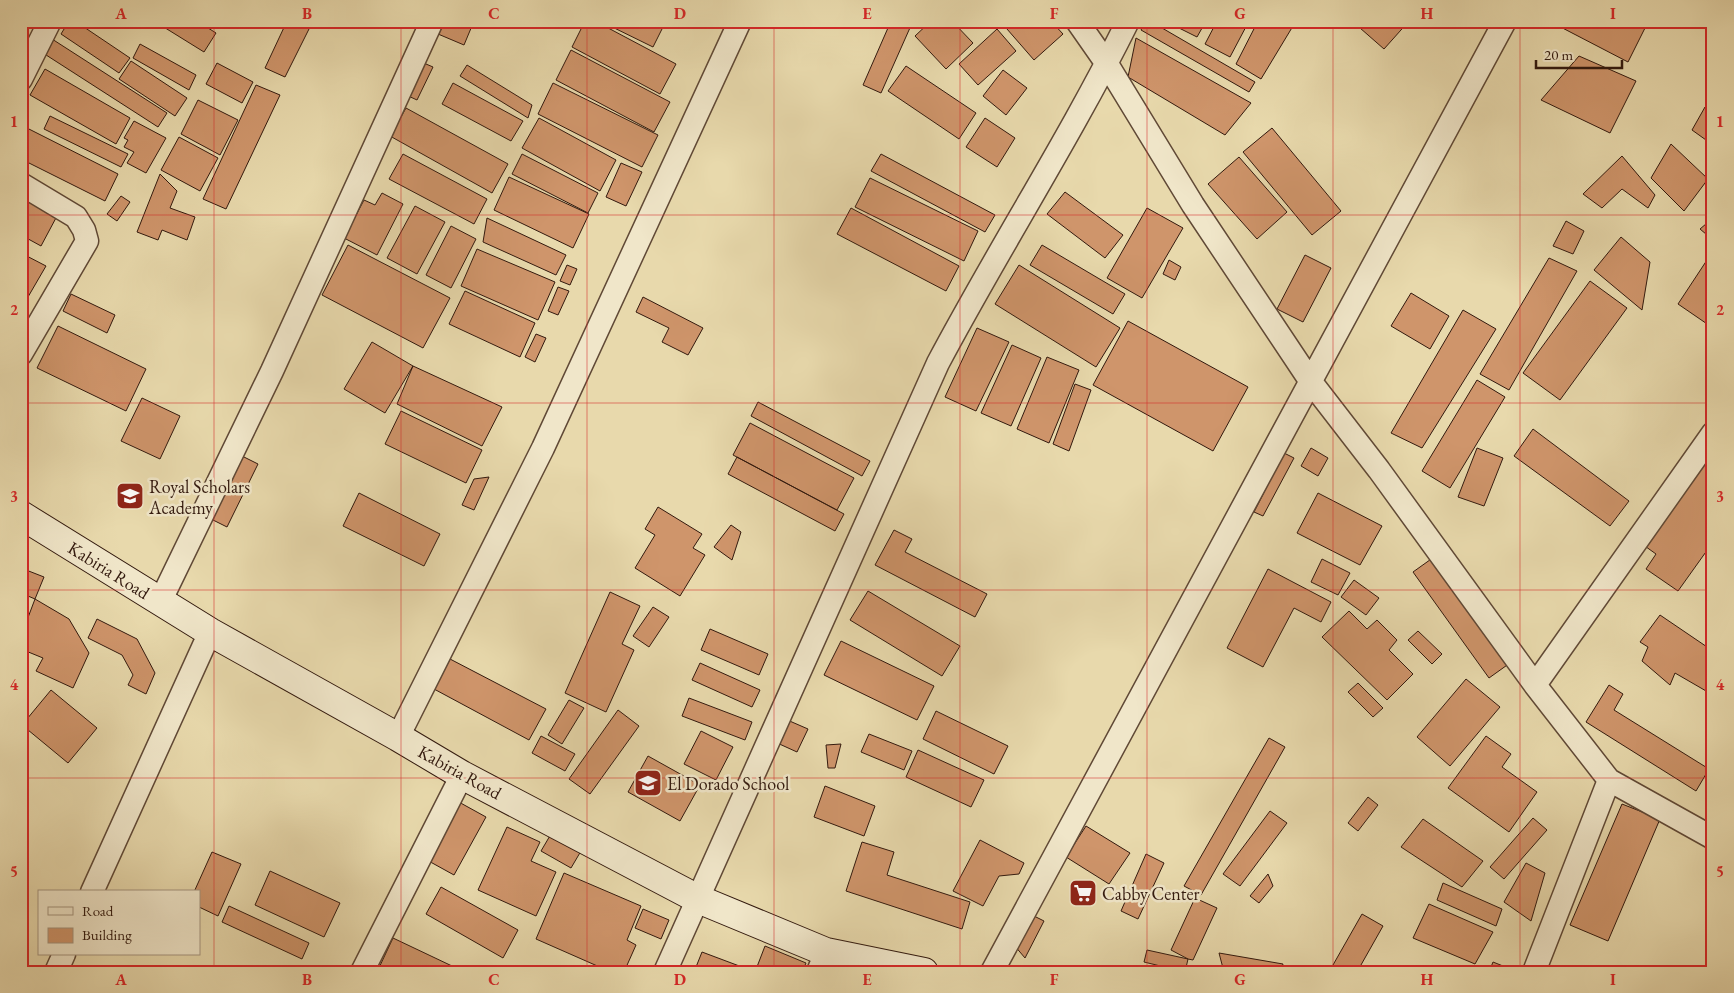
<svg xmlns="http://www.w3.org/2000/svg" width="1734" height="993" font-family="'EB Garamond',serif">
<rect width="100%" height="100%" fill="#e8d9ac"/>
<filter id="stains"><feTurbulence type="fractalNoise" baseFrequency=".004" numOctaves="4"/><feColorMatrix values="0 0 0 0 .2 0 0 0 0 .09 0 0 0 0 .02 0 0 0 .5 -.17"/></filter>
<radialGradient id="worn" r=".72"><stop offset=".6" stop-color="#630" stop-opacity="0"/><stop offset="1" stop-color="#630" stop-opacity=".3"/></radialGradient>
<!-- building -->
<path fill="#cf956b" stroke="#32190e" d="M69,21H75L130,58L119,73L61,34Z
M154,21H197L216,33L204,52Z
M287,21H302L311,25L285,77L265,68Z
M443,21H474L464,45L438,34Z
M585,21H595L676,64L660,94L572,47Z
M600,21H666L653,47Z
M891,21H913L881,93L863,85Z
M931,21H952L973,43L946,69L915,36Z
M1000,21H1051L1063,34L1034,60Z
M1146,21H1150L1255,82L1249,92L1141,30Z
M1175,21H1206L1197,37L1173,25Z
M1217,21H1249L1230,57L1205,44Z
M1258,21H1296L1261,79L1236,64Z
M1352,21H1409L1384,49Z
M1549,21H1632L1645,28L1628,62Z
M997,29L1016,51L978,85L959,64Z
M1136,38L1251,103L1225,135L1128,77Z
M52,39L167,113L158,127L43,53Z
M140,44L196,75L189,90L133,58Z
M571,50L670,102L654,132L556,80Z
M1579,56L1636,81L1610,133L1541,100Z
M131,61L187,98L175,116L119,79Z
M419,61L433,67L417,100L404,94Z
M217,63L253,82L242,103L206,84Z
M467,65L532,105L528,118L460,76Z
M906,66L976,113L959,139L888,91Z
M45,69L130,118L116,144L30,95Z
M1003,70L1027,88L1006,115L983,96Z
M453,83L523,121L511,141L442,104Z
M553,83L658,135L642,167L538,114Z
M256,85L280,95L226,209L203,199Z
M198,100L238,120L220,155L181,134Z
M1705,107L1713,112V145L1692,130Z
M406,108L508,164L492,193L390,136Z
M50,116L128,154L121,167L44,129Z
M539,118L616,160L600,191L522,148Z
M985,118L1015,138L997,167L966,147Z
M134,121L166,138L146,173L127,163L134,152L124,147L128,140L124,138Z
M21,125L118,174L105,201L21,159Z
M1272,128L1341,211L1312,235L1243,152Z
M179,137L218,158L200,191L161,170Z
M1671,144L1708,179L1684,211L1651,178Z
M403,154L487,199L474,224L389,179Z
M522,154L598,193L588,213L512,174Z
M881,154L995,215L985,232L871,171Z
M1622,156L1655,195L1648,208L1622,189L1602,208L1583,194Z
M1239,157L1287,212L1257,239L1208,184Z
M621,163L642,172L626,206L606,197Z
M160,174L177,191L170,208L195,217L187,240L162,230L158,240L137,232Z
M509,177L589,214L573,248L494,210Z
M870,178L978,231L964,261L855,207Z
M1065,192L1123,235L1105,258L1047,214Z
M382,193L403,204L377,255L344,238L364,200L375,205Z
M121,196L130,202L117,221L107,214Z
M21,197L57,216L41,246L21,235Z
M415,206L445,222L417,274L387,258Z
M851,208L959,266L946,291L837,234Z
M1147,208L1183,228L1142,298L1107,278Z
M487,218L566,255L556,275L483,242Z
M1713,218V240L1700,229Z
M1566,221L1584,231L1573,254L1553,246Z
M451,226L476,239L451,288L426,275Z
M1621,237L1650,262L1642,310L1594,270Z
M348,245L450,298L423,348L322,295Z
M1042,245L1125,294L1113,314L1030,265Z
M477,249L555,282L538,320L461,286Z
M21,253L46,266L21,309Z
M1305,255L1331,268L1303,322L1277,309Z
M1549,258L1577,271L1509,390L1480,374Z
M1169,260L1181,267L1175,280L1163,274Z
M1707,260L1713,265V328L1678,304Z
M567,265L577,269L570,285L560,281Z
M1019,265L1120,328L1096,367L995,304Z
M1590,281L1627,308L1560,400L1523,373Z
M558,287L569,291L558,315L548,311Z
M465,291L535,323L520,357L449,324Z
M1411,293L1449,316L1430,349L1391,326Z
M71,294L115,315L107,333L63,311Z
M643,297L703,328L688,355L662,342L669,328L636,312Z
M1463,310L1496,329L1422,448L1391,433Z
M1128,321L1248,387L1213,451L1093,385Z
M58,326L146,369L126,411L37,368Z
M977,328L1009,342L976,411L945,397Z
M536,334L546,338L535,362L525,357Z
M372,342L413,366L385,413L344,389Z
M1012,345L1041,358L1011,426L981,413Z
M1047,357L1079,370L1049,443L1017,429Z
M413,366L502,407L482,446L397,404Z
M1477,380L1505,397L1450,488L1422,471Z
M1075,384L1091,390L1069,451L1053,444Z
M142,398L180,416L160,459L121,441Z
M758,402L870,461L862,476L751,416Z
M401,411L482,450L466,483L385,444Z
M750,423L854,478L837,510L733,455Z
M1533,429L1629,501L1610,526L1514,456Z
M1311,448L1328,458L1318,476L1301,466Z
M1477,448L1503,458L1484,506L1458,497Z
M1284,453L1294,458L1263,516L1254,512Z
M1706,454L1713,459V542L1678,591L1646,569L1656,554L1642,544Z
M240,455L258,464L227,527L209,518Z
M737,457L844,514L835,531L728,474Z
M489,477L474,510L462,505L474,479Z
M359,493L440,534L424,566L343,526Z
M1318,493L1382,526L1360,565L1297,533Z
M658,507L702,534L693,548L705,555L680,596L635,568L655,535L645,529Z
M731,525L741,532L732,560L714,547Z
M894,530L912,539L905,552L987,594L975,617L875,565Z
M1434,557L1510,663L1489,678L1413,572Z
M1322,559L1350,573L1338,595L1311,582Z
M21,568L44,577L35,599L21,593Z
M1268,569L1331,602L1321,622L1294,608L1263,667L1227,648Z
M1354,580L1379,598L1366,615L1341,597Z
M868,591L960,646L942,676L850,620Z
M610,592L640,606L622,644L634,650L606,712L565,693Z
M35,599L69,619L89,653L73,688L36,671L43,658L21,649V636Z
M653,607L669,617L649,647L633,636Z
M1349,611L1367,629L1377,620L1397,640L1389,650L1413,674L1387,700L1322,637Z
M1660,615L1713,651V695L1675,673L1670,685L1642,661L1648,647L1640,642Z
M97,619L137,639L155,673L146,694L128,685L133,675L122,655L88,638Z
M710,629L768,654L759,675L701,650Z
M1418,631L1442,654L1432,664L1408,640Z
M841,641L934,686L917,720L824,675Z
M450,659L546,709L529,740L434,689Z
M700,663L760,690L752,707L692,680Z
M1466,679L1500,707L1450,766L1417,737Z
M1358,683L1383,708L1373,717L1348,692Z
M1609,685L1623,694L1614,710L1709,769L1696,791L1586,722Z
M51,690L97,728L68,763L22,725Z
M689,698L752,722L745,740L682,716Z
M569,700L584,708L562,744L548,735Z
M618,710L639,726L590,794L569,779Z
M936,711L1008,746L994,774L923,739Z
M785,719L808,729L797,752L775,742Z
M701,731L733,747L716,780L684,764Z
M869,734L912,751L904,770L861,752Z
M541,736L575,754L565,771L532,753Z
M1486,736L1511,754L1502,767L1537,792L1509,832L1448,788Z
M1269,738L1285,747L1201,895L1184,886Z
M841,744L835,768H828L826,745Z
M918,750L984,780L971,807L906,777Z
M648,756L700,785L680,821L628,792Z
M825,786L875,806L864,836L814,817Z
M1368,797L1378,805L1358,831L1348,823Z
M457,801L486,817L454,875L425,859Z
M1622,804L1660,819L1608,941L1570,925Z
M1270,811L1287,823L1240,886L1223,874Z
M1533,818L1547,830L1504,879L1490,867Z
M1423,819L1483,861L1462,887L1401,847Z
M1086,826L1130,853L1109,884L1066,857Z
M507,827L540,842L531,861L556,872L536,916L478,890Z
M551,834L581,851L571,868L541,851Z
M980,840L1024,863L1019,874L999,876L983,906L953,891Z
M862,842L894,852L887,875L970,902L962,929L846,891Z
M212,852L241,864L218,916L199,907V892H194Z
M1146,854L1164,863L1138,919L1121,911Z
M1526,863L1545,873L1531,921L1504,902Z
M270,871L340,903L324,937L255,905Z
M564,873L641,906L627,940L636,945L624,972H611L536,939Z
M1268,874L1273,886L1259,903L1250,896Z
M1443,883L1502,909L1496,926L1437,900Z
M441,887L518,930L503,958L426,914Z
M1195,898L1217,908L1193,960L1188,959L1171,950Z
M1429,904L1493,932L1475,964L1413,938Z
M229,906L309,943L302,959L222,922Z
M643,909L669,920L661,939L635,928Z
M1030,914L1044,921L1025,958L1014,945Z
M1362,914L1383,926L1357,972H1329Z
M393,938L452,966L450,972H377Z
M765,946L806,963L802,972H755Z
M1147,950L1188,959L1185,972L1144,962Z
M702,952L750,970V972H694Z
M1219,953L1283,964L1281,972H1224Z
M1493,962L1513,970V972H1489Z"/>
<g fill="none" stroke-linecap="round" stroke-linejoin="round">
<defs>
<path id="street" d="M1077,21L1107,64L1193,205L1311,382L1379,470L1535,685L1609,780L1713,838
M21,79L50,21
M21,184L76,217L84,230L87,241L21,354
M160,602L272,371L432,21
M1535,685L1713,433
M398,737L543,448L740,21
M92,892L210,632
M56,972L64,954
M362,972L462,775
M665,972L938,363C999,248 1070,138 1128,21
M818,972L826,952
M992,972L1505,21
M1534,972L1609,780"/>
<path id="secondary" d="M21,515L210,632L398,737L462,775L698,899L826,952L924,972"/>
</defs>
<!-- street casing -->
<use href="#street" stroke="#604936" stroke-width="25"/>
<!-- secondary casing -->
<use href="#secondary" stroke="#32190e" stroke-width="30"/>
<!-- street -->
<use href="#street" stroke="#f0e6c9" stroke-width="22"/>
<!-- secondary -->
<use href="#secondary" stroke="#f0e6c9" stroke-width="28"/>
</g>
<!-- grid -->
<path fill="none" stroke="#d62828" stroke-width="1" stroke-opacity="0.55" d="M214,21V972M401,21V972M587,21V972M774,21V972M960,21V972M1147,21V972M1333,21V972M1520,21V972M21,215H1713M21,403H1713M21,590H1713M21,778H1713"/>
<!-- icons -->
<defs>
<symbol id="school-square" viewBox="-11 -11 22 22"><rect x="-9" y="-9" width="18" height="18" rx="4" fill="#8f2418" stroke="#f0e6c9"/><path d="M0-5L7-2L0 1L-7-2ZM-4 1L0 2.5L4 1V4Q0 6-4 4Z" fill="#fff"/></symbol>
<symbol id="supermarket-square" viewBox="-11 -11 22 22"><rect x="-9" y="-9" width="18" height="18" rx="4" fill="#8f2418" stroke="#f0e6c9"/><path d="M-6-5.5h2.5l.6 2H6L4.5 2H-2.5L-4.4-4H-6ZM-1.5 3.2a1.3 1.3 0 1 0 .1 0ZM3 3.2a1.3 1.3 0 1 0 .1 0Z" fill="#fff"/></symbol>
</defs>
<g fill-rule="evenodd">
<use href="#school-square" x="114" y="480" width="32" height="32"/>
<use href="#school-square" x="632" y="767" width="32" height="32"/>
<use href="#supermarket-square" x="1067" y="877" width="32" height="32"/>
</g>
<g text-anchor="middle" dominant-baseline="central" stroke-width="5" stroke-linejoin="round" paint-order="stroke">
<!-- poi labels -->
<g font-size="18" fill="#32190e" stroke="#f0e6c9" text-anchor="start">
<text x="149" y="486">Royal Scholars<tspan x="149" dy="21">Academy</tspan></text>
<text x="667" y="783">El Dorado School</text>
<text x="1102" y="893">Cabby Center</text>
</g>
<!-- street labels -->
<g font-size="18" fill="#32190e" stroke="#f0e6c9">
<text transform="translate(109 570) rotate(32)">Kabiria Road</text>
<text transform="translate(460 772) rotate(29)">Kabiria Road</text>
</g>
</g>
<!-- margin -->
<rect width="1734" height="993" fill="none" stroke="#e8d9ac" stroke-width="55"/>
<!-- legend -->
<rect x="38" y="890" width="162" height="65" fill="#f0e6c9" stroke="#a4947e"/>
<rect x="48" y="907" width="25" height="8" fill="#f0e6c9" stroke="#a4947e"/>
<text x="82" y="916" font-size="15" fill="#32190e">Road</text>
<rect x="48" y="928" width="25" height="15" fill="#cf956b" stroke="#a4947e"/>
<text x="82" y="940" font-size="15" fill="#32190e">Building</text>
<!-- scale -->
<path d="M1536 60v8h86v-8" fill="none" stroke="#32190e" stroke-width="2.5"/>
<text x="1544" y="60" font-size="15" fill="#32190e" stroke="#f0e6c9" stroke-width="4" paint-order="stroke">20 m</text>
<rect x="28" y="28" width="1678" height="938" fill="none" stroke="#d62828" stroke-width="2"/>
<g font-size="16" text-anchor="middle" font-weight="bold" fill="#d62828">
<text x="121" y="19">A</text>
<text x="307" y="19">B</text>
<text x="494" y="19">C</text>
<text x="680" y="19">D</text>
<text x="867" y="19">E</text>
<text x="1054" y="19">F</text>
<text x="1240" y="19">G</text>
<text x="1427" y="19">H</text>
<text x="1613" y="19">I</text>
<text x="14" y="127">1</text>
<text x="1720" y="127">1</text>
<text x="14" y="315">2</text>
<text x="1720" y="315">2</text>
<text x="14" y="502">3</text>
<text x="1720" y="502">3</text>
<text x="14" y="690">4</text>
<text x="1720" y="690">4</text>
<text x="14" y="877">5</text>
<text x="1720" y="877">5</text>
<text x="121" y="985">A</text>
<text x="307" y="985">B</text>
<text x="494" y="985">C</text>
<text x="680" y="985">D</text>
<text x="867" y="985">E</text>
<text x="1054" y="985">F</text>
<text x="1240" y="985">G</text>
<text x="1427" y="985">H</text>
<text x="1613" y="985">I</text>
</g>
<rect width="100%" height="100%" filter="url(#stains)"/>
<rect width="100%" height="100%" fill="url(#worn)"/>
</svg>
